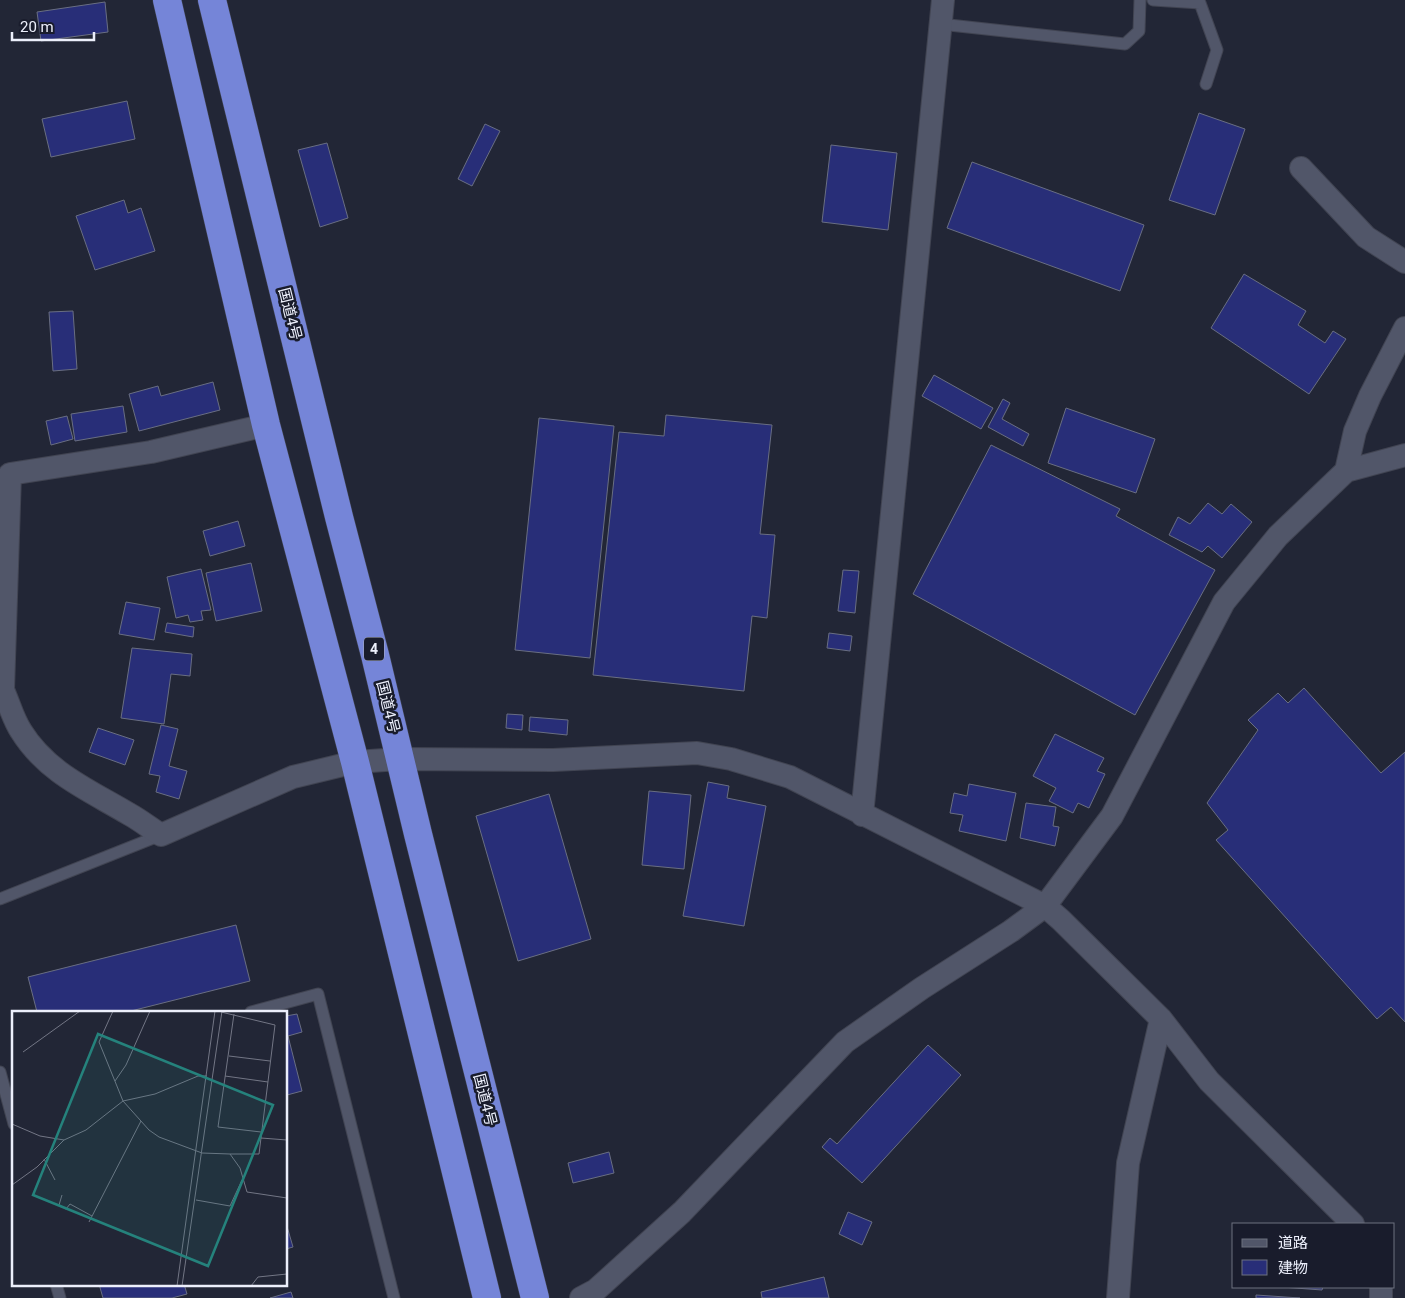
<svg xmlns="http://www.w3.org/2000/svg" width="1405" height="1298" font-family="Roboto,'Noto Sans JP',sans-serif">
<rect width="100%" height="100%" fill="#222636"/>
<!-- building -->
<path fill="#282e78" stroke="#696e82" d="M105,2L108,32L41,41L37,12Z
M127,101L135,139L51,157L42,119Z
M1199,113L1245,129L1215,215L1169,200Z
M485,124L500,131L472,186L458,179Z
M327,143L348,218L320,227L298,150Z
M831,145L897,153L888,230L822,222Z
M972,162L1144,225L1120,291L947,228Z
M124,200L128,213L141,208L155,251L95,270L76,216Z
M1244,274L1306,311L1298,325L1325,343L1333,331L1346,339L1309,394L1211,328Z
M73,311L77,369L53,371L49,312Z
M934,375L993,408L981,429L922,396Z
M213,382L220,410L139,431L129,394L158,386L161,396Z
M1003,399L1010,403L1002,419L1029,434L1023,446L988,427Z
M123,406L127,432L75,441L71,414Z
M1066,408L1155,439L1136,493L1048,463Z
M666,415L772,425L760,534L775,535L767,618L752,616L744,691L593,675L619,432L664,436Z
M67,416L73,439L51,445L46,421Z
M539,418L614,426L590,658L515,650Z
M991,445L1120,509L1116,516L1215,570L1135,715L913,594Z
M1208,503L1222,514L1231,504L1252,522L1222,558L1208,546L1202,552L1169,535L1178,517L1190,524Z
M238,521L245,546L210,556L203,531Z
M251,563L262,611L216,621L206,573Z
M201,569L211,610L201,611L203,620L190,622L188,615L176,618L167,577Z
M843,570L859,571L855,613L838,611Z
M126,602L160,608L154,640L119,634Z
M167,623L194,627L193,637L165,632Z
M829,633L852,636L850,651L827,648Z
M132,648L192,654L190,676L171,674L164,724L121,718Z
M1304,688L1381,773L1405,752V1022L1391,1007L1377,1019L1216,840L1228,830L1207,803L1258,730L1248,720L1278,693L1288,703Z
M507,714L523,715L522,730L506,728Z
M530,717L568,720L567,735L529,731Z
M161,725L178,729L169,766L187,771L179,799L156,792L160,776L149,774Z
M98,728L134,740L125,765L89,752Z
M1055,734L1104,758L1097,771L1105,774L1089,808L1078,803L1073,813L1049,801L1056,788L1033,776Z
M708,782L729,786L727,798L766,806L744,926L683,916Z
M969,784L1016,793L1006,841L959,831L963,815L950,813L954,793L967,796Z
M649,791L691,795L684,869L642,865Z
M549,794L591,939L518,961L476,816Z
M1026,803L1056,807L1053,826L1059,827L1055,846L1020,838Z
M236,925L250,981L127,1012H37L28,977Z
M297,1014L302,1032L288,1036L302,1091L287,1095L286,1016Z
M928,1045L961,1075L862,1183L822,1147L830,1138L837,1144Z
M609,1152L614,1173L573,1183L568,1163Z
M848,1212L872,1222L862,1245L839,1234Z
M286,1223L293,1247L286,1249Z
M824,1277L829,1298H762L761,1292Z
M99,1284H184L187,1294L172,1298H103Z
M1282,1287H1323L1322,1290Z
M291,1292L293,1298H270Z
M1256,1295L1300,1298H1256Z"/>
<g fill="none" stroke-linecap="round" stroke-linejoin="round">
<defs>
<path id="lane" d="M1153,0L1200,3L1217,50L1206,84
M940,24L1125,44L1139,31L1140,0
M0,899L161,835
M251,1012L318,994L394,1298
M0,1072L14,1124
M56,1284L60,1298"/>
<path id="street" d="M1301,168L1366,237L1405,262
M1346,471L1355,431L1370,396L1405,328
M0,687L3,690C9,703 13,719 21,731C47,773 89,790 129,814C140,820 150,828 161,835L293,777L355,762L400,759L553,760L697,753L731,759L790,777L1045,906L1061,920L1161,1019L1209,1081L1353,1224
M3,690L10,474L151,452L266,425
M862,815L943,0
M581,1298L596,1290L682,1212L845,1042L922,988L1011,931L1045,906L1112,816L1224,602L1278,536L1346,471L1405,455
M1118,1298L1128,1163L1161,1019
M1381,1298V1287"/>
<path id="highway" d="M167,0L266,425L355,762L487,1298
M212,0L339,517L375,655L418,834L535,1298"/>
</defs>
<!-- lane casing -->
<use href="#lane" stroke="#414452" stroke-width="13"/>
<!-- street casing -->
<use href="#street" stroke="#414452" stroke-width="24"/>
<!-- highway casing -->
<use href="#highway" stroke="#414452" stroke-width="29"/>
<!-- lane -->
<use href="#lane" stroke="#515669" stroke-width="11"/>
<!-- street -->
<use href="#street" stroke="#515669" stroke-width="22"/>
<!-- highway -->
<use href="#highway" stroke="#7585d8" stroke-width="28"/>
</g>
<g text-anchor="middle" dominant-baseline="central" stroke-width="5" stroke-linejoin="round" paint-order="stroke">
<!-- shield labels -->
<rect fill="#191c2c" stroke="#adb0bd" stroke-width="1" x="364" y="637.5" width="20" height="23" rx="4"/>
<g font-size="14" font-weight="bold" fill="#eceffb">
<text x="374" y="649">4</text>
</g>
<!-- street labels -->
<g font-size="15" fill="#eceffb" stroke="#191c2c">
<text transform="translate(290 314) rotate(76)">国道4号</text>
<text transform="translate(388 707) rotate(76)">国道4号</text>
<text transform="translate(485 1100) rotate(76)">国道4号</text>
</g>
</g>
<!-- overview -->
<g transform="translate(12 1011)">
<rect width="275" height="275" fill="#222636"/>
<path fill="none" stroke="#737685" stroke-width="1" d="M101,0L87,31L111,90L137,119L147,126L190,142L218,143L228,157L235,181L275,187M209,1L263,14L247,143H218M222,3L206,116L249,121M11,41L68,0M217,45L258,50M213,65L256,71M103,70L114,54L138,0M0,113L28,125L52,129L74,119L111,90L143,83L186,65H195M249,127L275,129M32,148L43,169M0,174L25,156L52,129M50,184L47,194L54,198L58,193L80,205M184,189L218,195L230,169M77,211L129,110M165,275L203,0M170,275L210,0M239,275L246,266L275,263"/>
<path fill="#25827c" fill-opacity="0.15" stroke="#25827c" stroke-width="2.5" d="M86,23L261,94L196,255L21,184Z"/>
<rect width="275" height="275" fill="none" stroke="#eceffb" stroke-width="2.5"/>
</g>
<!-- legend -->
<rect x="1232" y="1223" width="162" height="65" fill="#191c2c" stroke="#6d707f"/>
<rect x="1242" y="1239" width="25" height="8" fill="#515669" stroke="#6d707f"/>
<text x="1278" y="1248" font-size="15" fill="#eceffb">道路</text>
<rect x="1242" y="1260" width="25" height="15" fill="#282e78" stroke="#6d707f"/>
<text x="1278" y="1273" font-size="15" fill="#eceffb">建物</text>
<!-- scale -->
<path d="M12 32v8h82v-8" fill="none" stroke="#eceffb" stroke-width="2.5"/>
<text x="20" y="32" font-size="15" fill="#eceffb" stroke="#191c2c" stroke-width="4" paint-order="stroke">20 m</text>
</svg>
